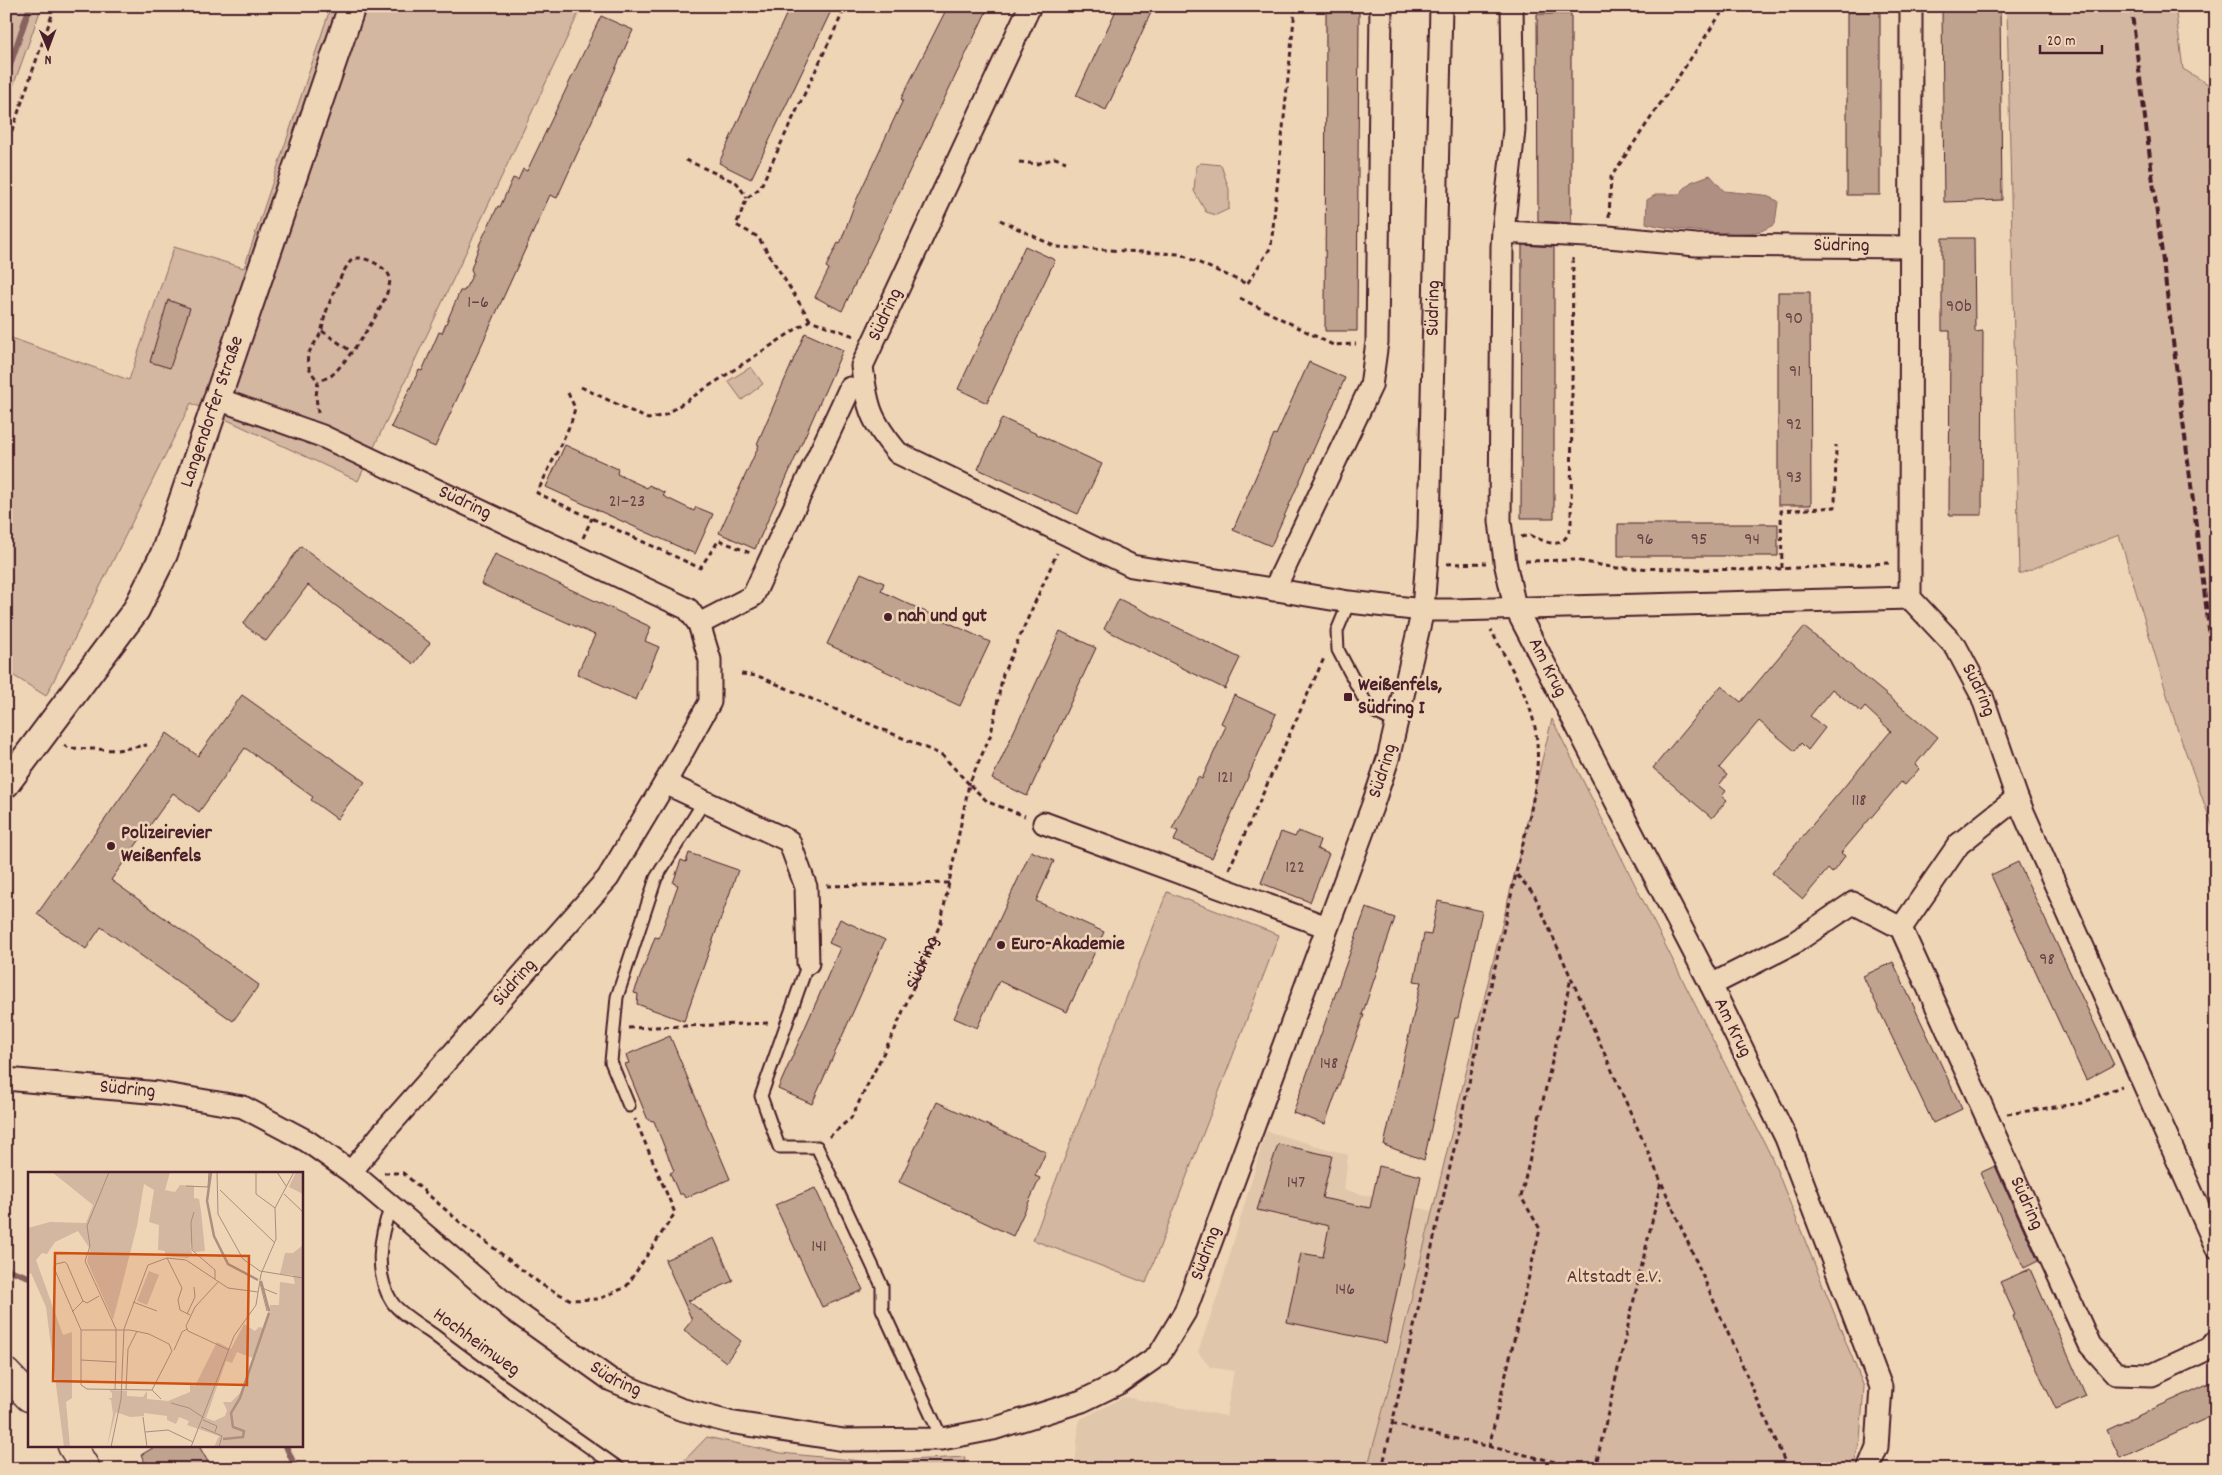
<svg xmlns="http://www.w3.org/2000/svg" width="2222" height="1475" font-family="Dekko,sans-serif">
<rect width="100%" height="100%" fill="#eed5b6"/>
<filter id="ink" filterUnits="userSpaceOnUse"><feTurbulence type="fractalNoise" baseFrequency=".02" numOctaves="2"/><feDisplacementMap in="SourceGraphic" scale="10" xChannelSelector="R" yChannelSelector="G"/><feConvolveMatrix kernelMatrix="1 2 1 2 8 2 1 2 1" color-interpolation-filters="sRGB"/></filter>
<g filter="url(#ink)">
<!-- built -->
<path fill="#e0c6aa" d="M1266,1131L1348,1155L1344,1190L1432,1211L1367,1469H1075L1079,1420L1124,1397L1226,1416L1234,1371L1210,1367L1198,1352L1220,1289Z"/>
<!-- green -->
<path fill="#d3b7a0" stroke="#8e6b66" d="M6,6H42L6,106Z
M331,6H582L358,481L191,403L46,696L6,671V336L129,380L174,247L244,268Z
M2007,6H2175L2183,69L2216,89V836L2177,728L2119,535L2019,574Z
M1201,163L1221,165L1229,189V209L1216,215L1206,212L1194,191L1196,166Z
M751,367L763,384L742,400L728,381Z
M1552,719L1771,1156L1864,1387L1860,1439L1853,1469H1367L1397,1357Z
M1167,892L1279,935L1146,1283L1033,1240Z
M707,1437L781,1453L871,1462L965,1457L963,1469H676Z"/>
<!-- water -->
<path fill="#af8f81" stroke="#87625f" d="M1710,175L1724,191L1764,195L1778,201L1775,224C1771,226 1766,229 1761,231C1739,237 1669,230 1646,223L1647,200L1657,194H1679L1691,182Z"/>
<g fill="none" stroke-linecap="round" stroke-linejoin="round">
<!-- stream -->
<path stroke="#87625f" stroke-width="6" d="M6,77L30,6
M6,1269L29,1277
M286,1446L296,1469"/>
</g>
<!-- building -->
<path fill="#c0a38f" stroke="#4a1f2b" d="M790,6H819L831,11L751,179L719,163Z
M948,6H989L842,311L815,297L829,269L826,267L838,243L840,244L855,203L903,100L901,99Z
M1118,6H1154L1106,110L1076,96Z
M1942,6H2000L2002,200L1944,202Z
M1326,12H1359L1357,331H1325Z
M1847,12H1880V195H1847Z
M1537,14H1571V223L1538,221Z
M601,16L633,30L557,198L550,195L435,447L391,427L419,370L422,371L439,332L442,333L460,291H464L473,274L471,269L480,243L498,206L500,207L513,178L518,180L523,169L527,171Z
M1942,238H1974L1975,332L1983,331L1982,515H1949L1950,331H1942Z
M1522,245L1554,247V518H1521Z
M1025,246L1055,260L987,403L958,389Z
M1778,292H1810L1811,505H1778Z
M168,300L190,308L170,368L150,362Z
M805,333L843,350L755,549L719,533L759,445L757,444Z
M1309,362L1345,378L1271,546L1233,530L1274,434L1276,435Z
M1002,418L1102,464L1078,514L978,469Z
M565,445L618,469L617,474L647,488L649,485L665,493L663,496L694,511L696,507L713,514L695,554L546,487Z
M1618,524H1778V556H1618Z
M301,546L430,643L414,664L308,585L266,641L243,624Z
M495,554L651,627L645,641L659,647L636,700L577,674L595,635L481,584Z
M861,573L884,583L881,591L990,642L960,706L827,644Z
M1119,599L1240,658L1225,689L1104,629Z
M1804,627L1938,737L1915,765L1919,769L1905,785L1901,782L1841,853L1845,856L1832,873L1828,869L1803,899L1772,873L1891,731L1865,707L1861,712L1832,689L1810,716L1825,728L1808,750L1801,743L1795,751L1759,721L1719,768L1727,775L1719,785L1726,791L1722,796L1727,800L1712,818L1653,768L1721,686L1741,702Z
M1060,631L1096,648L1027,796L992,779Z
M242,695L365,782L337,819L311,800L313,797L245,748L199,812L173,793L111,880L259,985L233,1021L101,927L86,949L37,914L167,733L198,756Z
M1234,695L1276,714L1212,858L1174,841L1178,831L1172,829L1198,777L1202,779L1226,726L1221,723Z
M1298,831L1320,840L1317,849L1329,854L1310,902L1261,883L1281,832L1295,837Z
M1031,851L1054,861L1036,901L1104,932L1067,1012L999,981L977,1028L954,1018Z
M689,853L738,870L684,1021L637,1004L638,994L634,993L655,937L659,938L678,885L673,883L681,860L686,862Z
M2018,862L2114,1065L2086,1080L1991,875Z
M1438,901L1482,911L1458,1018H1455L1424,1160L1384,1145L1421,982L1414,981L1424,934L1431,935Z
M1366,908L1395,918L1362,1015H1364L1325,1124L1293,1113Z
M840,919L885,940L812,1104L778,1089L840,948L829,943Z
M1893,962L1962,1109L1933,1123L1863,976Z
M670,1036L730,1179L685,1198L683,1194H679L670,1173L674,1171L654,1121L648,1120L625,1064L629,1063L626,1055Z
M937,1102L1046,1152L1035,1176L1040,1178L1013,1236L899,1182Z
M1278,1144L1332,1156L1322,1198L1370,1208L1379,1166L1421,1176L1386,1343L1287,1322L1301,1253L1323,1257L1329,1226L1257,1210Z
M1995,1166L2038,1261L2024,1268L1980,1173Z
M815,1188L863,1290L822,1307L775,1205Z
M714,1238L733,1281L688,1301L741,1341L726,1362L684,1330L692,1320L665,1260Z
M2030,1269L2086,1396L2056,1409L2020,1334L2013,1316L2015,1315L2000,1282Z
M2216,1380V1414L2120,1458L2107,1430Z
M156,1446H199L212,1469H149L141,1455Z"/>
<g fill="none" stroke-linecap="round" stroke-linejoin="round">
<defs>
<path id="service" d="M1349,602L1337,631L1338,650L1366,703L1375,712L1396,723
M808,963L761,1096L779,1147H817L882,1286V1309L942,1439
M629,1106L611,1062L617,997L656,878L703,803
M391,1207C379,1236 374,1274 392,1302C399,1313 423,1327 434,1335C495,1382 558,1425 620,1469"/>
<g id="minor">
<path d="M1030,6L862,366C867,408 871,421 898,453L1132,566L1349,602L1423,610H1453L1910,598"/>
<path id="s2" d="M1911,6L1910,598L1956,647L1982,696L2017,798L2216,1247"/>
<path d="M1503,232L1514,130L1512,6"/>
<path id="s3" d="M218,399L322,436L688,609L699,624L710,660V702L665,783L608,878L380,1136L351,1172"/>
<path d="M1274,590L1371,386L1377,342L1381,6"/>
<path d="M699,624L753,596L850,388"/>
<path d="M665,783L789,841L806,887L808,963"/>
<path d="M1044,823L1327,927"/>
<path d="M1901,928L1959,844L2017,798"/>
<path id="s4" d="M1711,985L1794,943L1853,903L1901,928L2090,1345L2116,1374L2152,1375L2210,1348L2216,1341"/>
<path id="s5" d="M6,1079L159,1093L243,1107L307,1141L351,1172L513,1310L611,1380L680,1409L729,1422L844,1440L942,1439L993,1429L1082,1401L1119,1383L1159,1355L1185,1312L1372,807L1388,759L1423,610L1429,529L1441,6"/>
<path id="s6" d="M1868,1469L1877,1447L1881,1387L1786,1138L1711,985L1515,607L1505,562L1500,521L1502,246L1503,232L1608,237L1696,245L1911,247"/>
</g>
<g id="tertiary">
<path id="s7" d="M6,784L136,610L164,554L352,6"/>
</g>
<path id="primary" d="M6,1373L29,1397
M72,1446L86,1469"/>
</defs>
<!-- service casing -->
<use href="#service" stroke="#4a1f2b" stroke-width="15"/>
<!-- minor casing -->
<use href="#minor" stroke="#4a1f2b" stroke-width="25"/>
<!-- tertiary casing -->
<use href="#tertiary" stroke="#4a1f2b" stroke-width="30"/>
<!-- primary casing -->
<use href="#primary" stroke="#4a1f2b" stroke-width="31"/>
<!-- path -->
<g stroke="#4a1f2b" stroke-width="3" stroke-dasharray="5 4" stroke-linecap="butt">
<path d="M1184,6L1360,9"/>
<path d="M6,148L55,6"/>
<path d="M686,160L737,183L747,198"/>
<path d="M1019,162L1037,164L1055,158L1066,162"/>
<path d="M1609,217L1611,177L1726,6"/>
<path d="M1000,220L1056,247L1179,254L1247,284L1271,247L1295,9"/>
<path d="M1240,298L1333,345L1356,344"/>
<path d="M810,320L758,237L736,225L747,198L760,188L846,6"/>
<path d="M322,331L352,352"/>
<path d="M581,387L648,419L665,415L810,320L854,336"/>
<path d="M568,393L575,408L571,423L537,493L700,568L719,540L750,553"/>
<path d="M318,413L316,396L318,381C293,352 320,348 323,324C325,311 343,266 353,259C360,256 369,260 375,263C380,266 386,270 389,275C397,293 347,362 332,375C328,378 323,379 318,381"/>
<path d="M1521,537L1530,535C1548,543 1564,552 1571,526L1573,254"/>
<path d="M583,538L592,518"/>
<path d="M1525,561L1575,560L1616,568L1759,570L1890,563"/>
<path d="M1447,564L1486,563"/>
<path d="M1782,568L1781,511L1835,507L1836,445"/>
<path d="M741,674L758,676L942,755L969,784L991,734L1003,674L1057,553"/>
<path d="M64,745L68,748L117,750L147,745"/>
<path d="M1229,869L1324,658"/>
<path d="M1517,875L1534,894L1788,1469"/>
<path d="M827,886L949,883"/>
<path d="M628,1028L770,1023"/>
<path d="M2007,1114L2082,1103L2122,1086"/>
<path id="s1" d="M829,1137L851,1118L894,1032L941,922L969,784L988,802L1025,816"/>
<path d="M384,1173H403L461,1223L542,1285L571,1300L599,1299L626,1287L675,1213L635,1119"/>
<path d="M1392,1424L1586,1469"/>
<path d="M1489,1447L1540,1229L1521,1197L1571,978"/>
<path d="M1382,1469L1516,874C1527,822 1549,762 1530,709C1521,682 1504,656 1491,630"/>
<path d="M1534,1469L1537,1457"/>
<path d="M1595,1469L1661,1182"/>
</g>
<!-- service -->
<use href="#service" stroke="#eed5b6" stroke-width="11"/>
<!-- minor -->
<use href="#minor" stroke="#eed5b6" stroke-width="21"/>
<!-- tertiary -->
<use href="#tertiary" stroke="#eed5b6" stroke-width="26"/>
<!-- primary -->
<use href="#primary" stroke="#eed5b6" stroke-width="28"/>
<!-- rail -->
<path stroke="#4a1f2b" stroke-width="4" stroke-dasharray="8 4" stroke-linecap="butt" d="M2131,6L2209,629L2216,659"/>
</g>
</g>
<!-- markers -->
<g fill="#4a1f2b" stroke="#eed5b6" stroke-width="2">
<circle cx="888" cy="617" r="5"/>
<rect x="1343" y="692" width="10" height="10" rx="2.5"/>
<circle cx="111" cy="846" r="5"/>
<circle cx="1001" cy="945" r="5"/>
</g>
<g text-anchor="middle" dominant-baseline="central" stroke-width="5" stroke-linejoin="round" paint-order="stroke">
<!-- number labels -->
<g font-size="18" fill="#684044">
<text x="478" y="303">1–6</text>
<text x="1959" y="307">90b</text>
<text x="1794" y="319">90</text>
<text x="1795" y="372">91</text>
<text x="1794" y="425">92</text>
<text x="1794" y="478">93</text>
<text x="627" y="502">21–23</text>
<text x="1645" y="540">96</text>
<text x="1699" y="540">95</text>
<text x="1752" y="540">94</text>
<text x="1225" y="778">121</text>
<text x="1859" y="801">118</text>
<text x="1295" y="868">122</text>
<text x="2047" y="960">98</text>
<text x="1329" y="1064">148</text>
<text x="1296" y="1183">147</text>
<text x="819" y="1247">141</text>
<text x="1345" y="1290">146</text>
</g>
<!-- street labels -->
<g font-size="20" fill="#4a1f2b" stroke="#eed5b6">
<text stroke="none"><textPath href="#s6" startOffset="1662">Südring</textPath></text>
<text stroke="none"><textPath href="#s5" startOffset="2368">Südring</textPath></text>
<text transform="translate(886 315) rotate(-65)">Südring</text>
<text stroke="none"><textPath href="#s7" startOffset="430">Langendorfer Straße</textPath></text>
<text stroke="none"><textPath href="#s3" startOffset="268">Südring</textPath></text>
<text transform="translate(1547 668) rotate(63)">Am Krug</text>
<text stroke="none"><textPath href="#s2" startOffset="708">Südring</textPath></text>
<text stroke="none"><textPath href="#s5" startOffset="1900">Südring</textPath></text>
<text stroke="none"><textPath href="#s1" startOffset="200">Südring</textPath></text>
<text transform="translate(515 983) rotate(-49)">Südring</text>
<text transform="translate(1732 1028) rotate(64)">Am Krug</text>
<text stroke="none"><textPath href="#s5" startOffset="122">Südring</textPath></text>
<text stroke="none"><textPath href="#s4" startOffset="521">Südring</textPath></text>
<text stroke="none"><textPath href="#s5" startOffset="1386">Südring</textPath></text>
<text transform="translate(476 1343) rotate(36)">Hochheimweg</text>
<text stroke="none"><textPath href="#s5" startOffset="702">Südring</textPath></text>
</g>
<!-- poi labels -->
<g font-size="20" font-weight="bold" fill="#4a1f2b" stroke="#eed5b6" text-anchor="start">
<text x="898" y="617">nah und gut</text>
<text x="1358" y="686">Weißenfels,<tspan x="1358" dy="23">Südring I</tspan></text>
<text x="121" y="834">Polizeirevier<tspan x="121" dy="23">Weißenfels</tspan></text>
<text x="1011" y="945">Euro-Akademie</text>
</g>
<!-- park labels -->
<g font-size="20" fill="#5f363d" stroke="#eed5b6">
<text x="1614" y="1278">Altstadt e.V.</text>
</g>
</g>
<!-- overview -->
<g transform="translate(28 1172)">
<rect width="275" height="275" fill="#eed5b6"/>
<path d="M24,0H142L137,18L147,20L152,13L166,14V26L171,27L173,39L177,79L166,80L162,71L164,82L160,86L137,84V79L130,78L131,53L121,50L126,18L116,12L109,54L85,148L59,89L62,77L50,59L27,70L19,82L14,81L8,88L35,163L44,160V226L38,230L42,275H36L18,135L3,101L0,103V56L22,50L58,51L65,33ZM268,0H275V22L261,15ZM275,73V275H186L191,264L159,253L161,249L151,245L148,252L139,248V244L116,241V244L102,245L88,240L79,275L85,242L83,228L80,226H84V221L81,218L99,219V224L115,225L119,219V227L140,229L162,220V211L167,214L189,170L203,177L216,152L227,159L231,155L236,156L242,133H251L252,110L267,112L265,103L252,102L257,81H265ZM209,180L225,186L212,221L203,230H195L199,238L197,244L186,249L178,246L198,189L204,191ZM121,99L131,103L119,133L109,129Z" fill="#d3b7a0" fill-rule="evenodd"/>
<path fill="none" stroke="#af8f81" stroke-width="2.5" d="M183,0L179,29L186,64L200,92L230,108M233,109L241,139M195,267L215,265L216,259L205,255L203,241L212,226L241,141"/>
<path fill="none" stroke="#ac8c7e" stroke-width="1" d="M189,0L190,42L215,87L232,99L275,106M228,0V22L247,36M249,0L258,14M158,14L180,15L181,0M192,18L247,71M256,22L275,40M166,40L163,50L164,78L187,98V107M139,86L154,116L150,128L152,138L162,143M190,110L167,135L158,154L160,159L201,178M232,111L239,139M234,116L249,122M55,129L39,92L37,90L28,92L26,96L53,158V213L59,217L124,218L133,227M55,129L59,131L71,124M105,130L129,139M44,140L55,129M159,142L167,125L166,115M53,158H102L121,162L141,172L144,179L124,218M146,178L154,160L159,157M53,188L88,190V157L57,89L62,74L59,54L81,0M87,218L88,190M98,218L100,177L109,159M143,231L161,236L176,246M115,245L119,275M175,248L189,254L187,260M173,255L194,264L191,275M117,260L140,258L165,270M83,275L93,227L96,157L120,93L139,86L158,88L200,116L230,120M163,275L206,164L228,133L233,102L248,67L247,36L266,0"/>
<path fill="#d05011" fill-opacity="0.15" stroke="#d05011" stroke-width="2.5" d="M27,81L221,84L219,213L25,209Z"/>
<rect width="275" height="275" fill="none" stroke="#4a1f2b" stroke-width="2.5"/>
</g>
<!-- margin -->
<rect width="2222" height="1475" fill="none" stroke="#eed5b6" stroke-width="25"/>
<rect x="12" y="12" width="2197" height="1450" fill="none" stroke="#4a1f2b" stroke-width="2" filter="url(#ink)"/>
<!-- north arrow -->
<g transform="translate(48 48) rotate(179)" stroke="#eed5b6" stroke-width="4" paint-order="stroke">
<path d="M0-4L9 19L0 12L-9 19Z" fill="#4a1f2b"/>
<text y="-8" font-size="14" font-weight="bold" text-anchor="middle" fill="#4a1f2b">N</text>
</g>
<!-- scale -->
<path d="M2040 45v8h62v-8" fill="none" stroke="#4a1f2b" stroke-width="2.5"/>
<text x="2047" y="45" font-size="15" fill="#4a1f2b" stroke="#eed5b6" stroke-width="4" paint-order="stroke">20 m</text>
</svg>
